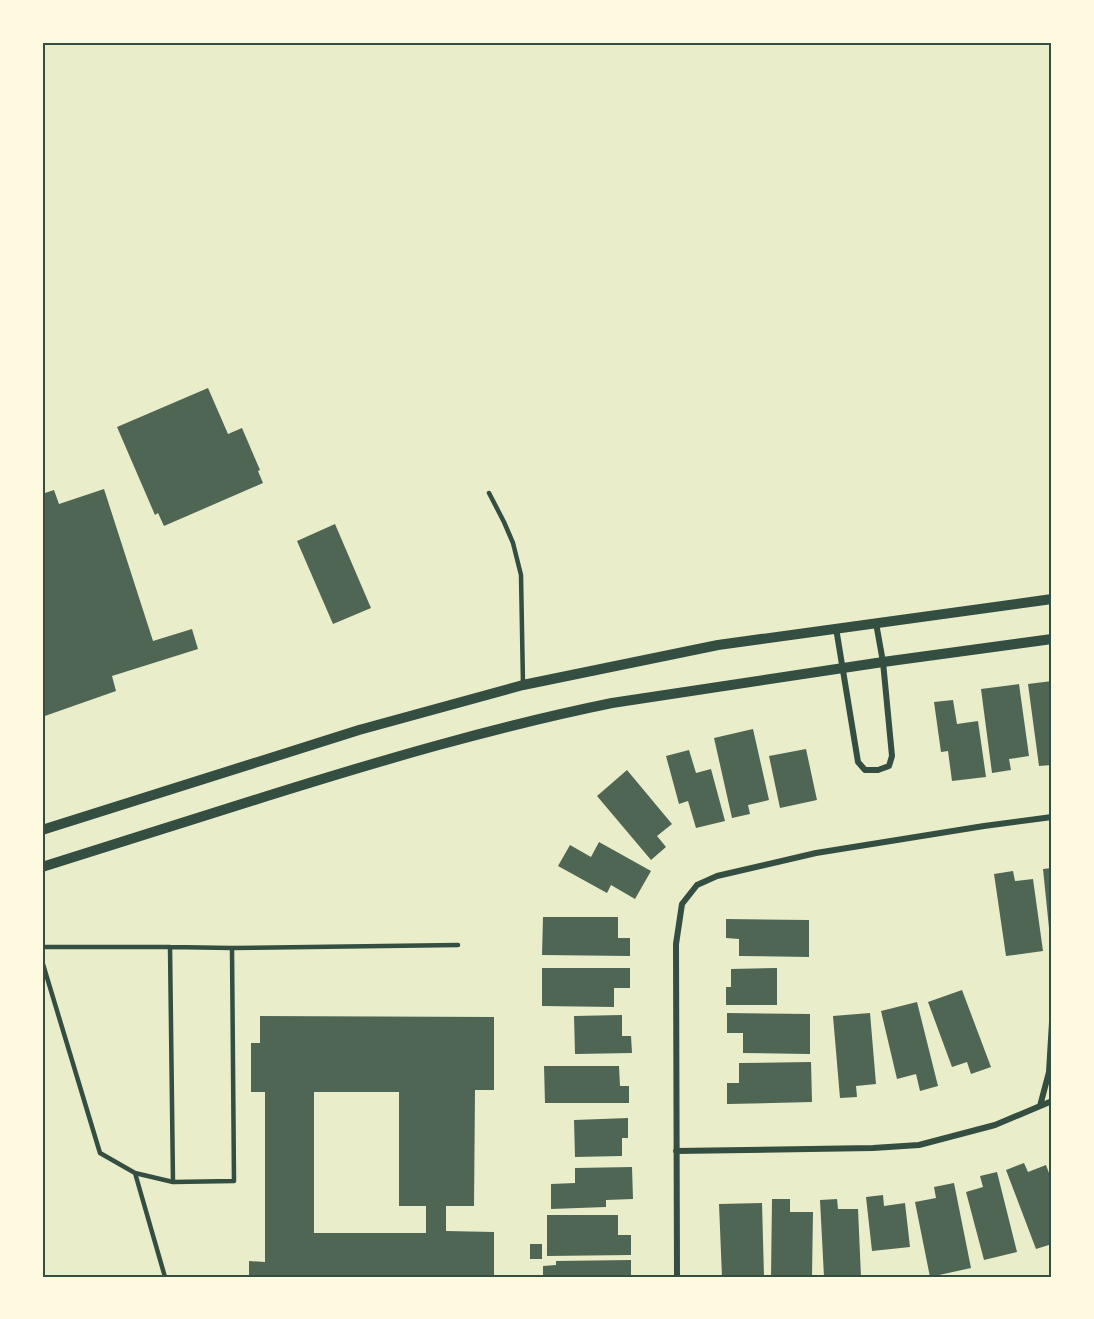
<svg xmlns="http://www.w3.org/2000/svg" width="1094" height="1319" font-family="Barlow,sans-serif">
<rect width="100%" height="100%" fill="#e9edc9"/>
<!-- building -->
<path fill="#4f6655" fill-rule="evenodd" d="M208,388L228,434L242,428L260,470L258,471L263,483L164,526L158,513L155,515L117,427Z
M104,489L153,641L192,629L198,649L112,676L116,691L42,717V494L54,490L59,504Z
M335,524L371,608L333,624L297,541Z
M1052,681V765L1039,766L1028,684Z
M1019,684L1029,756L1009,759L1011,770L992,773L981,689Z
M953,700L957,724L978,721L986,777L952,781L948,751L941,752L934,702Z
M753,729L769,800L748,805L750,814L732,818L714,738Z
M806,749L817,800L780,808L769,756Z
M689,750L696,773L711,769L725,821L696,828L688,801L679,804L666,756Z
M627,770L672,824L657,836L666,847L651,860L597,796Z
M599,842L651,871L635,899L611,885L607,893L558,866L570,845L591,857Z
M1052,868V938H1050L1043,869Z
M1013,871L1015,881L1033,879L1043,951L1006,956L994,874Z
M543,917H618V938H630V956L542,955Z
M726,919L809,920V957L739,956V939L726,938Z
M542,968H630V988H614V1007L542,1006Z
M777,968V1005H726V987H731V969Z
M962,990L991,1067L971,1074L967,1062L952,1067L928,1002Z
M917,1002L938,1086L920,1091L916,1074L897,1079L881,1011Z
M727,1013L810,1014V1054L743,1053V1033H727Z
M870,1013L876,1084L856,1086L857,1097L840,1098L833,1016Z
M622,1015V1036H631L632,1053L575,1054L574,1016Z
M260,1016L494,1017V1090H475L474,1206H446V1231L494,1232V1277H249V1261L265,1262V1092H251V1043H260ZM314,1092H399V1206H426V1233H314Z
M811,1062L812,1102L727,1104V1083H739V1063Z
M544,1066H619L620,1086H629V1103H545Z
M628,1118V1138H622V1156L575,1157L574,1120Z
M1024,1163L1028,1172L1046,1165L1052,1181V1244L1036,1249L1006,1170Z
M632,1167L633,1199L606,1200V1207L551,1209V1184L575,1183V1168Z
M997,1172L1017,1252L984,1260L966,1192L983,1187L980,1176Z
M954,1183L971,1268L930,1277L915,1202L936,1198L934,1187Z
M883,1195L884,1206L905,1203L910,1247L872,1251L866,1197Z
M772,1199H790V1212H813L812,1277H771Z
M837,1199L838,1209H858L861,1277H824L820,1200Z
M762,1203L764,1276L722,1277L719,1204Z
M547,1215H618V1235H631V1255L547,1256Z
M530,1244H542V1259H530Z
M631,1260V1277H543V1266L556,1265V1261Z"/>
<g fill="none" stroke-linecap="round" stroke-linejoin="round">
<!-- service -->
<path stroke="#344e41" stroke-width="4.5" d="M489,493L504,522L513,543L521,575L523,685
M42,947H170L232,948L458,945
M170,947L173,1182
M42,961L100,1153L135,1173L173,1182L234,1181L232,948
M135,1173L165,1277"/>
<!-- minor -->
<path stroke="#344e41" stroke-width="6" d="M836,628L858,762L865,770H878L889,766L892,756L883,662L876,623
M1040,1106L1049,1072L1052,1022
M676,1151L873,1148L919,1145L995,1125L1052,1101
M677,1277L676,944L682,904L697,885L717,876L816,853L984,826L1052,817"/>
<!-- tertiary -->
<path stroke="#344e41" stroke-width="10" d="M42,830L359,730L523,685L718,645L1052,599
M42,867C116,843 190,820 264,797C379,761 494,727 612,703L883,662L1052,639"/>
</g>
<!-- border -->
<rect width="1094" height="1319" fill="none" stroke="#fefae0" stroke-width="87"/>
<rect x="44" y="44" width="1006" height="1232" fill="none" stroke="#344e41" stroke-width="2"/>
</svg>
